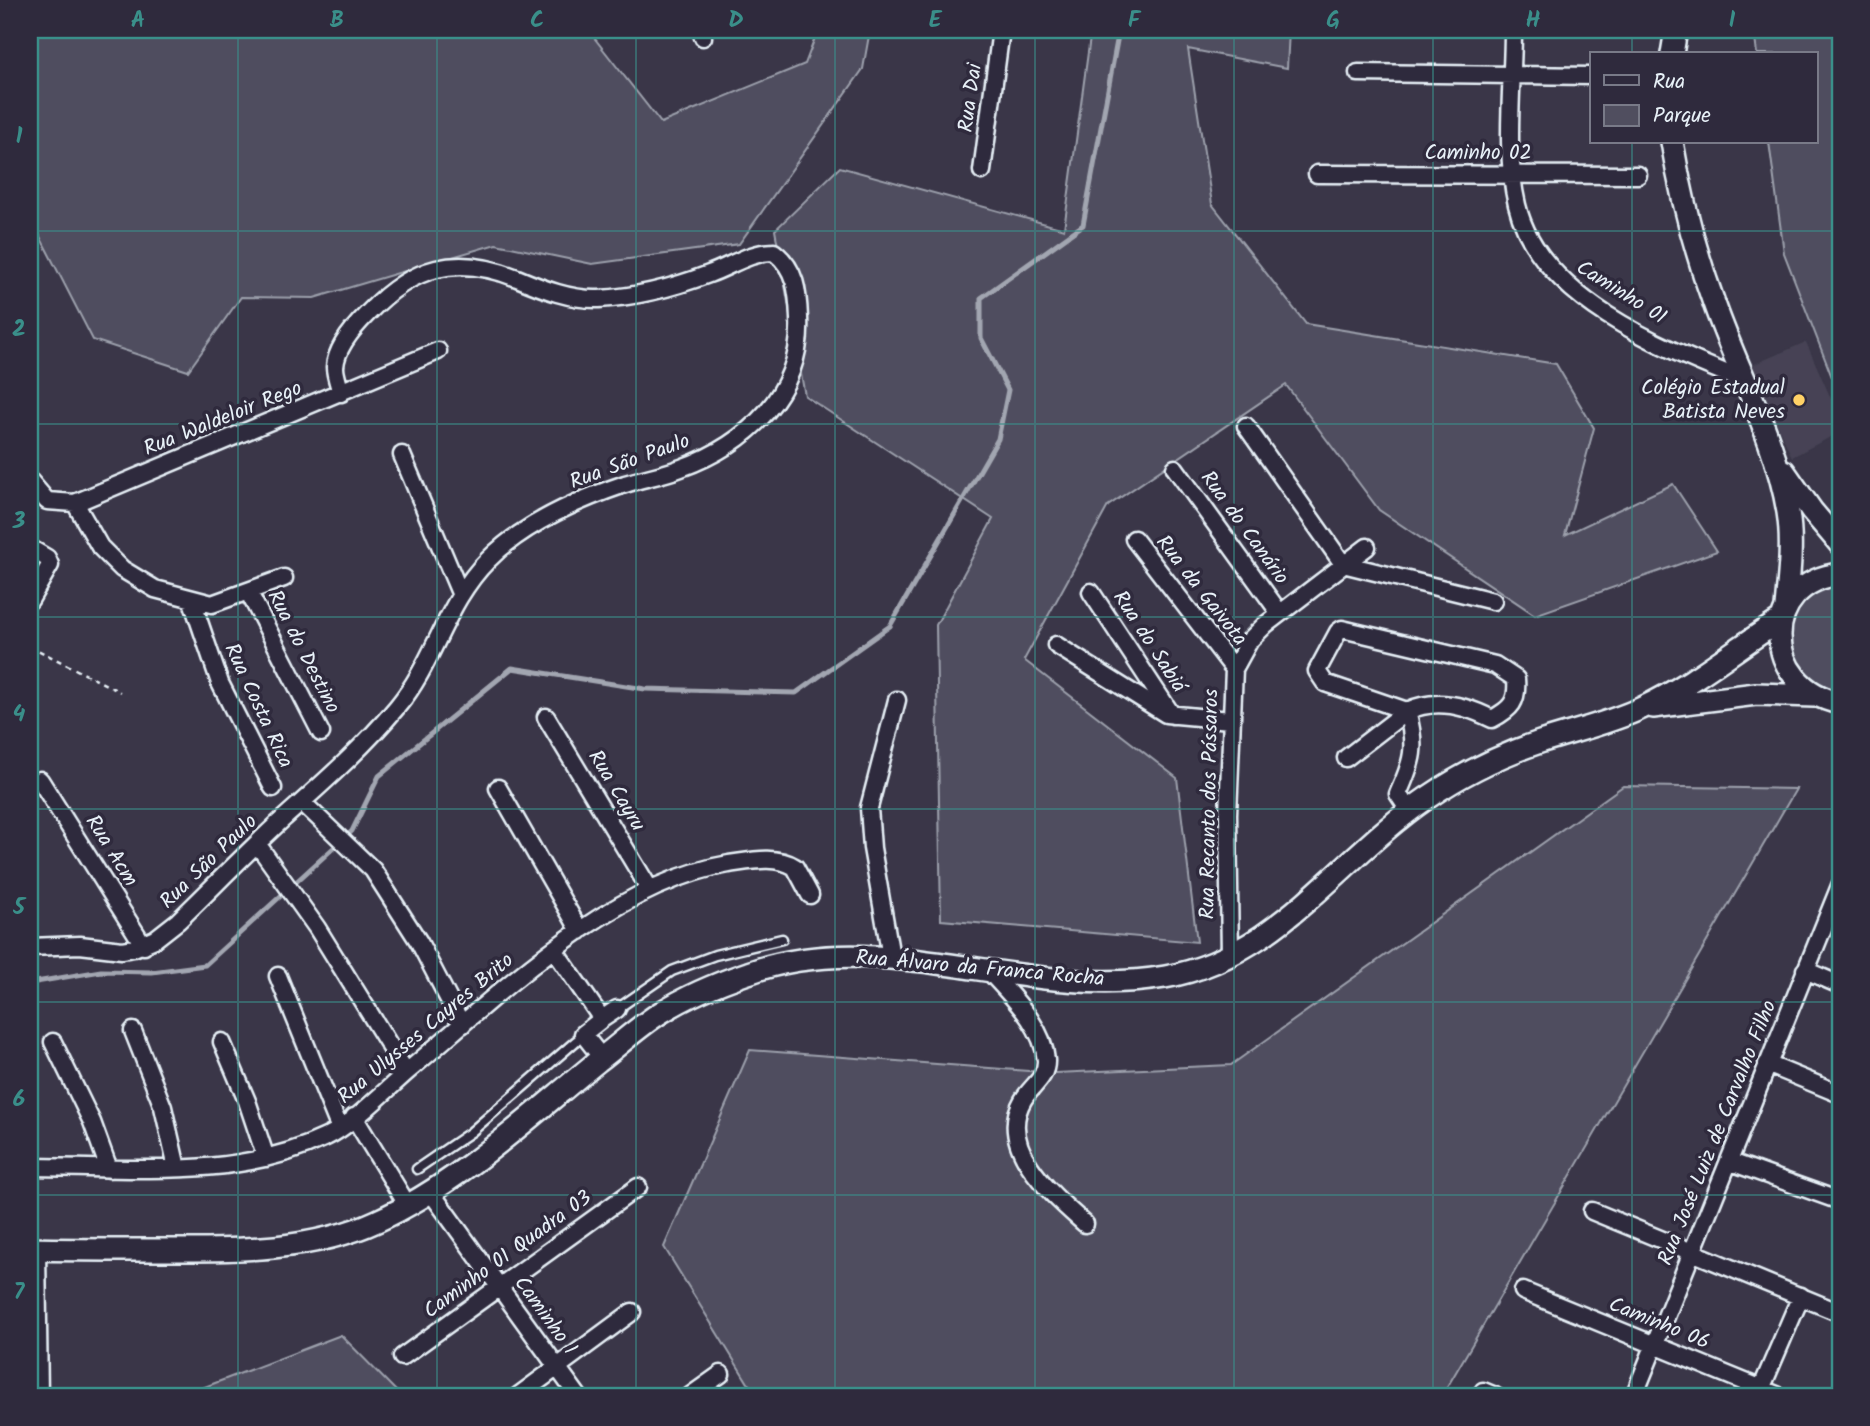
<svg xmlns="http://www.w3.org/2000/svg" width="1870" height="1426" font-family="Kalam,sans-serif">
<rect width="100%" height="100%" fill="#3a3648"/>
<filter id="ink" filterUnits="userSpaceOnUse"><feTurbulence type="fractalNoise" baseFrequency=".0143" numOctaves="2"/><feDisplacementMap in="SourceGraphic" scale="14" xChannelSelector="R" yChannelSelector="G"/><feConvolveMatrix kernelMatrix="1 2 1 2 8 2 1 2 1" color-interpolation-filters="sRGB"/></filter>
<g filter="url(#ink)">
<!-- built -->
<path fill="#464354" d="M1806,342L1840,419V432L1792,457L1750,366Z"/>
<!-- green -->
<path fill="#504e5f" stroke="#9ca0ac" stroke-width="2" d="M30,30H588L661,123L805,64L818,30H870L863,69L739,244L592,264L496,244L314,298L241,297L188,371L93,340L30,217Z
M1091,30H1289L1287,68L1188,49L1212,204L1306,324L1556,364L1594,428L1565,535L1673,484L1717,551L1535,615L1379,510L1286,385L1108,506L1024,660L1177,778L1197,942L941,920L936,625L993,519L805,396L775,230L840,167L1064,229Z
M1754,30H1840V398L1784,253L1769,142H1816V54H1757Z
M1840,579V689C1810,689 1781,653 1789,623C1792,614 1803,598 1810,591C1816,584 1831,582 1840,579Z
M1623,786L1796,789L1442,1396H756L664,1247L750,1050L1056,1073L1231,1065Z
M341,1335L401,1396H181Z"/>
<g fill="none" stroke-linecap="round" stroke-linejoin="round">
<!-- stream -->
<path stroke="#a2a6b1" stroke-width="5" d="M30,983L101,971L152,972L205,965L352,831L379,776L512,668L645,689L796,693L890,626L998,439L1008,390L981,338V298L1083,225L1119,30"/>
<defs>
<path id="service" d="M617,1009L672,971L715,955L782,939
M417,1169L471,1132L576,1041"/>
<path id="minor" d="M701,30L703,37
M1513,30C1513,86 1504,150 1517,205C1539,299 1663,348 1745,381
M1358,73L1592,76
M982,171L1001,30
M1317,174L1638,175
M1246,426L1343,564L1493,601
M402,455L460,593
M1175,468L1279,612
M30,481L47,501L75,503L438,351
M75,503L100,547L122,569L155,589L212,604L284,578
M1134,539L1234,669
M30,548L47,558L50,565L30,600
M248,591L321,733
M1091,592L1172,715
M192,601L220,683L273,788
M1056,645L1166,714L1230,720
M546,717L649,888
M1346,758L1407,711C1435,698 1465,705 1492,719C1511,709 1518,702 1516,679L1495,665L1342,629L1338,632L1317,671L1325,683L1407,711C1417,747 1413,761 1398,794L1410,812
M40,780L144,946
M498,788L580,931
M303,803L373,870L419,942L462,1025
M258,845L317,928L406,1072
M30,947L80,945L122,950L134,948L155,939L178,921C213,887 248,851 284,818C323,783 363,748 397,707C435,662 445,603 488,560C523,524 578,500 625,484C644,478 663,475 681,468C747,444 803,393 799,318C798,292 796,269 774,252C750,252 731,266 709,274C675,287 636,297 599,299C571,300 543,289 517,278C456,254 413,266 368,313C355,326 336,348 335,367C335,375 339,385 341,393
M555,951L602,1019L583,1034L602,1058
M1230,956L1228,814L1234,669L1250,640L1265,625L1367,547
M891,957L872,848L869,808L897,700
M1805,970L1840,985
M989,971C1011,996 1043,1025 1046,1060C1047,1078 1031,1086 1023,1100C995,1148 1055,1197 1085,1224
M278,976L340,1129
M602,1019L617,1009
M133,1031L163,1107L177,1168
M53,1042L92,1122L109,1169
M222,1042L247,1101L266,1158
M1767,1064L1840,1094
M354,1117L408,1206
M1731,1162L1840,1201
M30,1167C129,1167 234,1181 326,1137C352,1125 386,1090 408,1071C499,994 609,884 729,864C751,861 775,855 795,867L810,895
M430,1191L578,1396
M1592,1211L1840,1313
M37,1249L39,1396
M1523,1291L1779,1396
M402,1357L638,1187
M1483,1391L1495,1396
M518,1396L632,1312
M690,1396L721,1374
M1634,1396L1840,886
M1758,1396L1801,1296"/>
<path id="secondary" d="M1672,54L1676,30
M1672,142C1681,197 1696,254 1715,306C1739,374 1776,440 1788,512C1793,543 1789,576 1786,607
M1784,471L1812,511L1840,544
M1840,574C1759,583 1761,687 1840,703
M1653,707L1756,694L1814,696
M30,1249C69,1250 108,1250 147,1250C223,1250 306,1254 377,1221C457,1185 530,1116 598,1061C619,1045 638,1027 660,1013C687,996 718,983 748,973C884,924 1026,1001 1165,977C1276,958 1339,858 1427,798C1462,774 1501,755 1540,742C1574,731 1610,723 1642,708C1693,684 1735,649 1782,619"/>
</defs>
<!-- service casing -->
<use href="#service" stroke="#e8f1f8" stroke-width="13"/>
<!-- minor casing -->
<use href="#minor" stroke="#e8f1f8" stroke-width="21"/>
<!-- secondary casing -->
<use href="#secondary" stroke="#e8f1f8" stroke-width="26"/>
<!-- path -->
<path stroke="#e8f1f8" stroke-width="2.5" stroke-dasharray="5 5" stroke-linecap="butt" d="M30,646L120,692"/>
<!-- service -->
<use href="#service" stroke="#2f2a3d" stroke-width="8"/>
<!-- minor -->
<use href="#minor" stroke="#2f2a3d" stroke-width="16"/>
<!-- secondary -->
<use href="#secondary" stroke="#2f2a3d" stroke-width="21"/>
</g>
</g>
<!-- grid -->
<path fill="none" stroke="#3a8f8a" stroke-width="2" stroke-opacity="0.55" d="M238,30V1396M437,30V1396M636,30V1396M835,30V1396M1035,30V1396M1234,30V1396M1433,30V1396M1632,30V54M1632,142V1396M30,231H1840M30,424H1840M30,617H1840M30,809H1840M30,1002H1840M30,1195H1840"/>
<!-- markers -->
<circle fill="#ffd166" stroke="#2f2a3d" stroke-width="2.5" cx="1799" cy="400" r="7"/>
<g text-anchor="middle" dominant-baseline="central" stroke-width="7" stroke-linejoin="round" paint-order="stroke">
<!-- street labels -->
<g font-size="21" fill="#e8f1f8" stroke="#2f2a3d">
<text transform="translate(971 98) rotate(-82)">Rua Dai</text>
<text x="1478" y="153">Caminho 02</text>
<text transform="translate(1621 293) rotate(32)">Caminho 01</text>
<text transform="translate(223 419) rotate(-22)">Rua Waldeloir Rego</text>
<text transform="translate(630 462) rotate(-20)">Rua São Paulo</text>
<text transform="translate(1244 528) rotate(54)">Rua do Canário</text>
<text transform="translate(1201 591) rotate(52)">Rua da Gaivota</text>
<text transform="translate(1149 642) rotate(57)">Rua do Sabiá</text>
<text transform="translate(303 652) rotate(63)">Rua do Destino</text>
<text transform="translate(258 706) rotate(65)">Rua Costa Rica</text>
<text transform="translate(616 791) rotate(59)">Rua Cayru</text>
<text transform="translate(1210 804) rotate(-89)">Rua Recanto dos Pássaros</text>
<text transform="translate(111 851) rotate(58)">Rua Acm</text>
<text transform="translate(209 862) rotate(-44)">Rua São Paulo</text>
<text transform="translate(980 969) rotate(5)">Rua Álvaro da Franca Rocha</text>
<text transform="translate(426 1029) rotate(-40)">Rua Ulysses Cayres Brito</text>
<text transform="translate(1718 1133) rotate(-68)">Rua José Luiz de Carvalho Filho</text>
<text transform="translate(508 1255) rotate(-36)">Caminho 01 Quadra 03</text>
<text transform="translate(545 1316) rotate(54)">Caminho 1</text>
<text transform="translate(1659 1324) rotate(22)">Caminho 06</text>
</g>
<!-- poi labels -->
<g font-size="21" fill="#e8f1f8" stroke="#2f2a3d" text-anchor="end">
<text x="1785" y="388">Colégio Estadual<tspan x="1785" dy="24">Batista Neves</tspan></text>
</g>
</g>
<!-- margin -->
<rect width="1870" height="1426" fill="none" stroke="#2f2a3d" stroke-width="77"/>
<!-- legend -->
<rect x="1590" y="52" width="228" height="91" fill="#2f2a3d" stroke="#797a88" stroke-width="2"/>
<rect x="1604" y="75" width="35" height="10" fill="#2f2a3d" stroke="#797a88" stroke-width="2"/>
<text x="1653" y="88" font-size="21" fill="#e8f1f8">Rua</text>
<rect x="1604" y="105" width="35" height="21" fill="#504e5f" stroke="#797a88" stroke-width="2"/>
<text x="1653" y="122" font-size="21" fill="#e8f1f8">Parque</text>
<rect x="38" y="38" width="1794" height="1350" fill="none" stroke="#3a8f8a" stroke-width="2.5"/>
<g font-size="23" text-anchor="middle" font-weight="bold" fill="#3a8f8a">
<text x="138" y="27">A</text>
<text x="337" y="27">B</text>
<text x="537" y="27">C</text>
<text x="736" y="27">D</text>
<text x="935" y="27">E</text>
<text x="1134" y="27">F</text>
<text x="1333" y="27">G</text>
<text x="1533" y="27">H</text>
<text x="1732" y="27">I</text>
<text x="19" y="143">1</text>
<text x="19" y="336">2</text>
<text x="19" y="528">3</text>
<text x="19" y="721">4</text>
<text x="19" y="914">5</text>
<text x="19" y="1106">6</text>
<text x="19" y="1299">7</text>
</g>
</svg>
